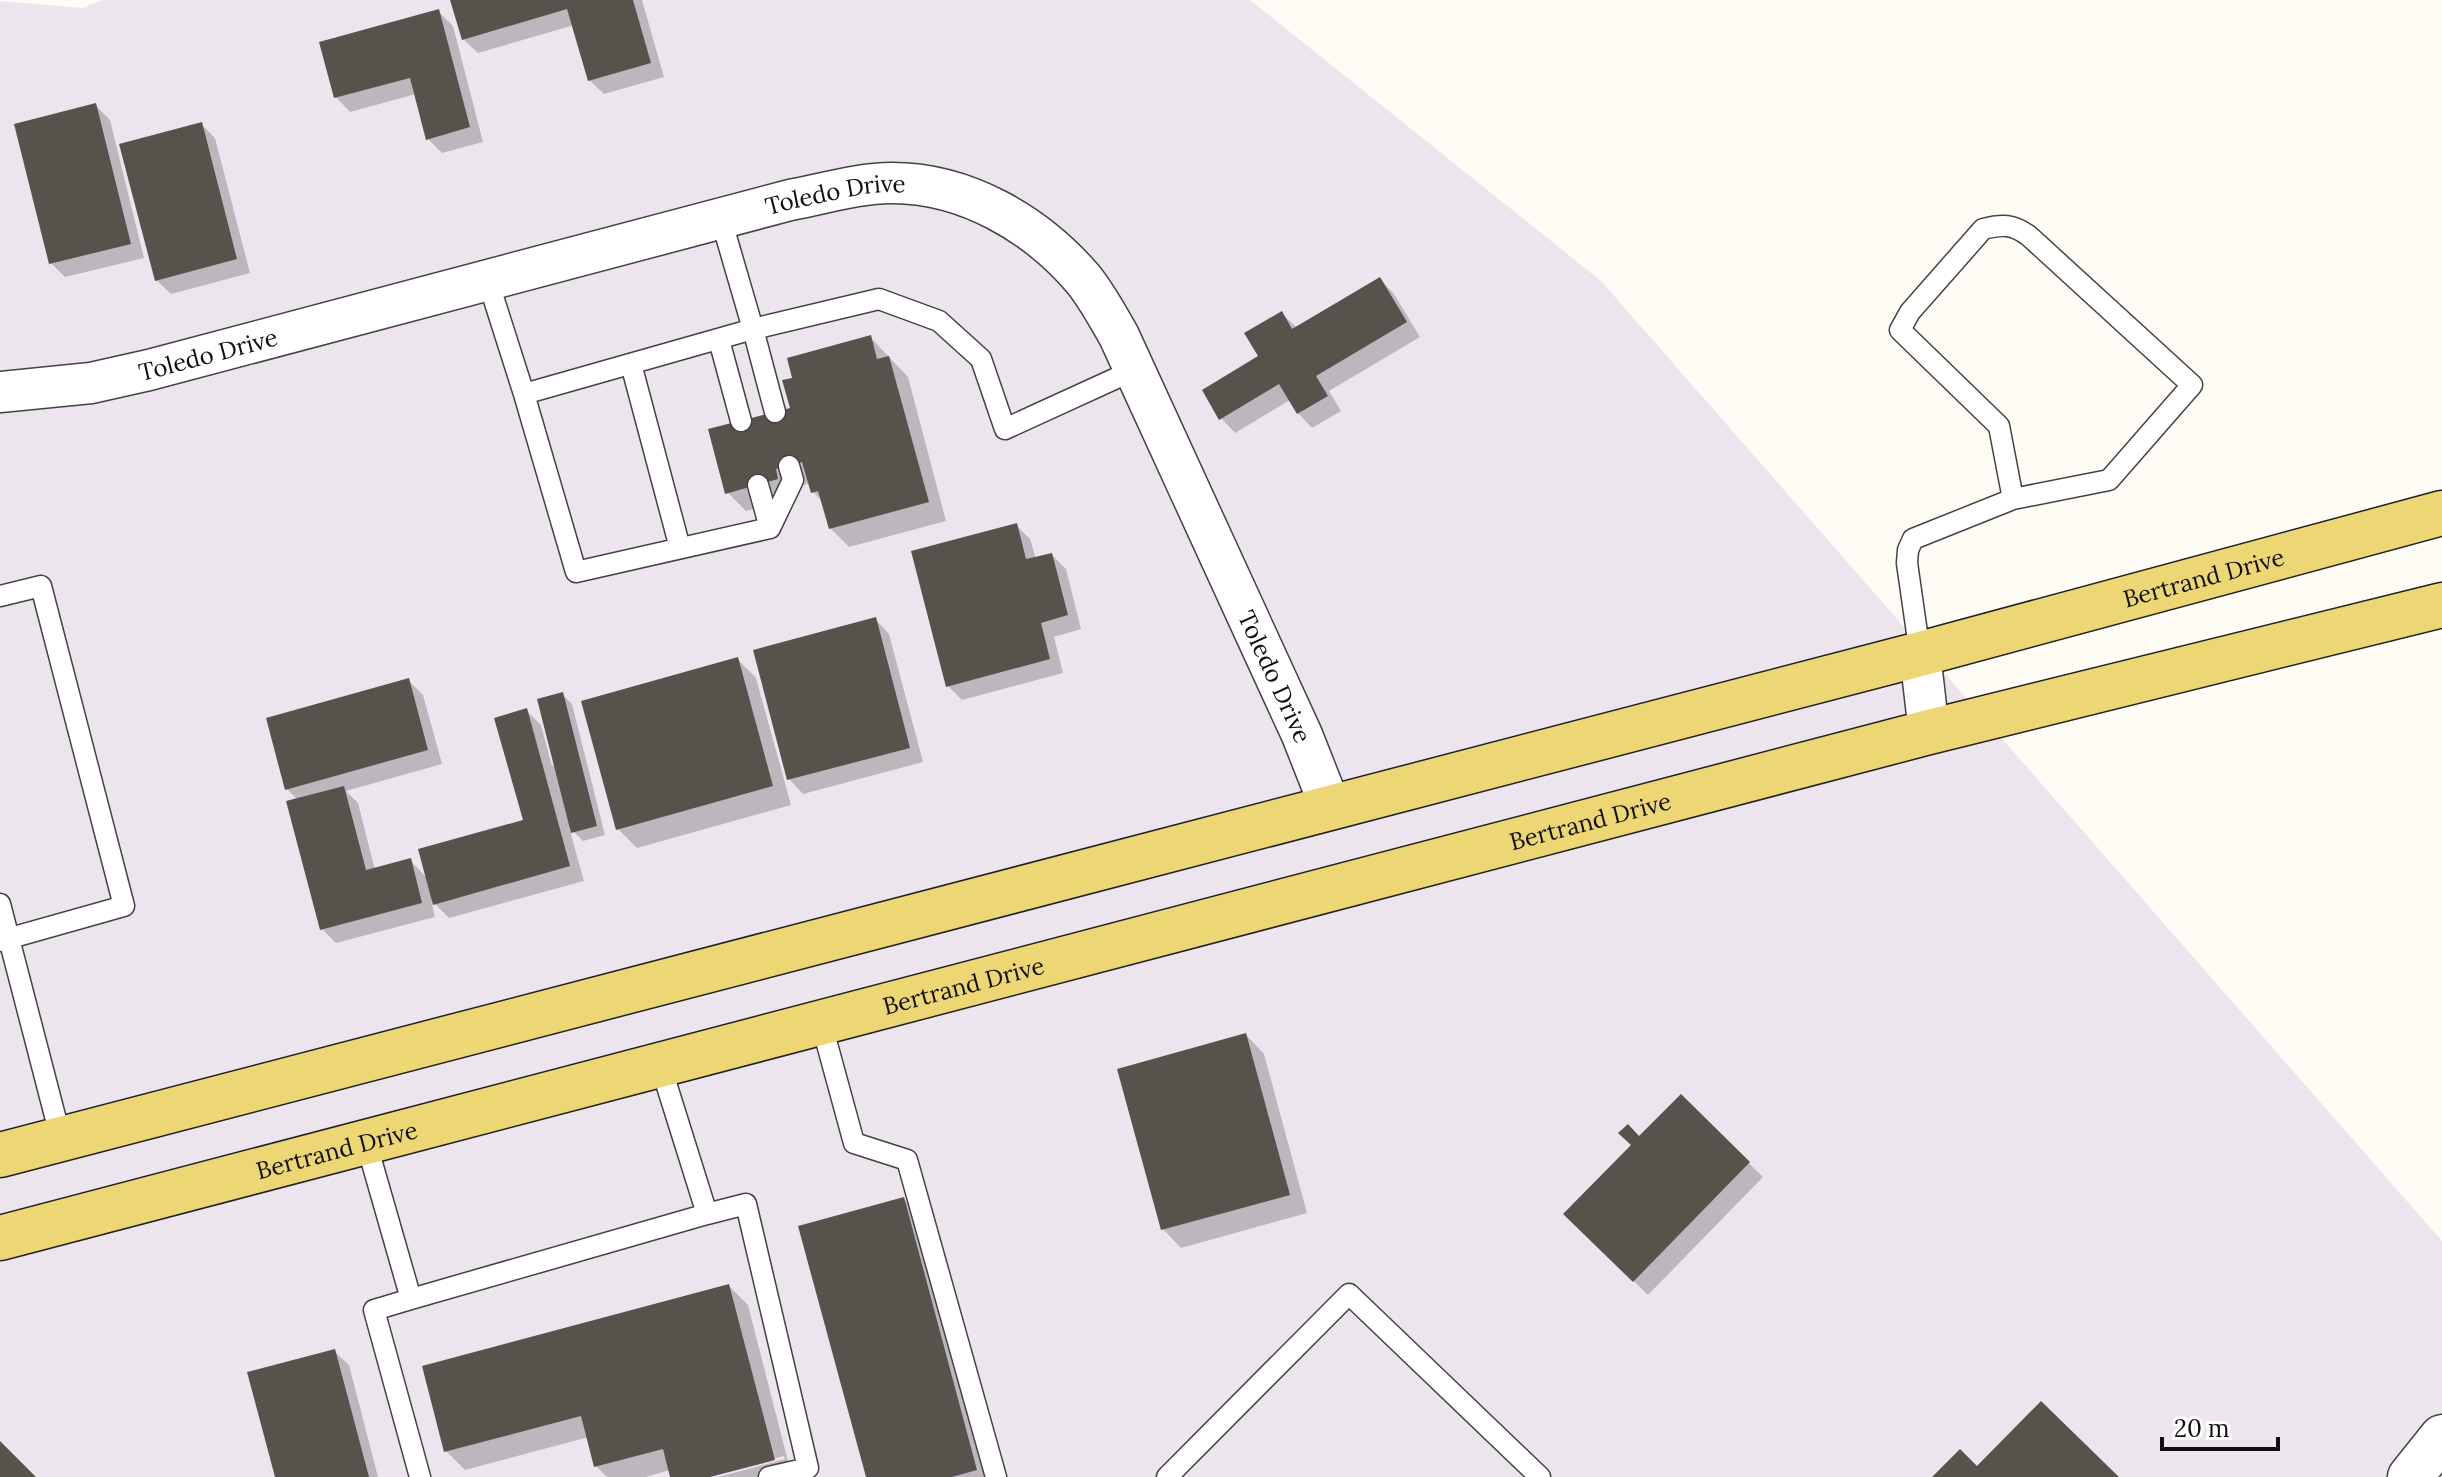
<svg xmlns="http://www.w3.org/2000/svg" width="2442" height="1477" font-family="Lora,serif">
<rect width="100%" height="100%" fill="#fefcf4"/>
<!-- industrial -->
<path fill="#ede5ed" d="M102,0H1250L1601,281L2442,1241V1477H0V1L83,8Z"/>
<!-- shadow -->
<path fill="#0003" d="M453,0H642L664,77L604,94L589,80L574,25L478,53L463,39Z
M439,12L453,26L483,142L442,153L428,139L416,94L350,112L336,97Z
M95,105L110,120L144,258L65,277L51,263Z
M201,124L215,138L250,273L171,294L156,280Z
M1380,279L1394,294L1420,337L1329,391L1341,411L1312,428L1298,413L1290,400L1235,433L1221,418L1261,357L1281,313L1296,327Z
M870,337L908,377L946,521L849,547L830,528L824,503L813,492L810,483L793,488L796,498L746,511L727,492L792,409Z
M1016,525L1030,539L1036,559L1052,555L1066,569L1081,629L1054,637L1063,673L962,700L948,686Z
M875,619L889,634L923,762L803,794L789,779Z
M737,659L756,678L791,805L637,848L618,829Z
M408,680L423,695L442,764L346,791L358,803L375,870L410,860L427,878L525,822L527,711L541,725L552,766L556,765L562,694L572,704L605,835L583,841L569,827L584,881L449,918L431,900L435,917L336,943L322,929L298,800L287,789Z
M1246,1035L1264,1054L1307,1213L1181,1248L1163,1229Z
M1681,1097L1763,1177L1648,1295L1565,1214Z
M904,1199L922,1218L992,1477H868Z
M729,1286L748,1305L792,1477H718L785,1459L784,1456L702,1477H672L670,1470L646,1477H607L596,1466L589,1437L465,1470L446,1451Z
M334,1351L349,1365L378,1477H277Z"/>
<!-- building -->
<path fill="#58524d" d="M450,0H633L651,63L588,81L567,9L462,40Z
M439,9L470,127L426,140L410,78L334,98L319,42Z
M96,103L131,244L49,264L14,124Z
M202,122L237,259L155,281L119,144Z
M1380,277L1407,322L1316,376L1328,396L1297,414L1279,384L1219,420L1202,390L1258,356L1244,333L1282,311L1292,329Z
M871,335L877,359L889,356L929,502L829,529L818,491L811,493L802,462L776,469L778,479L725,494L708,429L790,408L782,380L792,378L787,358Z
M1017,523L1026,559L1052,553L1068,615L1041,623L1050,659L946,687L911,551Z
M876,617L910,748L787,780L753,650Z
M738,657L773,786L616,830L581,701Z
M409,678L428,750L285,790L266,718Z
M563,692L597,826L571,833L537,699Z
M527,708L570,866L433,905L418,849L523,820L494,718Z
M344,786L366,870L411,858L422,903L320,930L286,801Z
M1246,1033L1290,1195L1161,1230L1117,1069Z
M1681,1094L1750,1162L1633,1282L1563,1214L1631,1145L1618,1133L1628,1124L1639,1136Z
M904,1197L977,1470L952,1477H866L798,1226Z
M729,1284L775,1460L710,1477H670L663,1449L594,1467L581,1416L444,1452L422,1366Z
M335,1349L369,1477H275L247,1372Z
M2041,1401L2119,1477H1932L1960,1449L1977,1466Z
M0,1441L36,1477H0Z"/>
<g fill="none" stroke-linecap="round" stroke-linejoin="round">
<defs>
<path id="service" d="M488,281L524,394L753,329L721,219
M719,340L741,421
M631,364L680,548
M524,394L576,572L770,528
M775,412L753,329L879,299L939,321L981,359L1005,429L1134,370
M758,485L770,528
M770,528L793,480L789,466
M0,596L41,586L124,906L0,941
M1920,654L1907,563L1908,550L1913,539L2013,499L2109,480L2192,385L2029,236C2013,224 2002,224 1983,229L1910,312L1900,330L1999,426L2013,499
M0,904L61,1139
M821,1022L854,1143L907,1160L996,1477
M366,1142L411,1299L707,1214L660,1064
M707,1214L746,1204L808,1468L769,1477
M411,1299L374,1310L420,1477
M1167,1477L1349,1294L1540,1477"/>
<g id="minor">
<path id="s1" d="M0,392L91,383L149,370L790,200C823,194 858,183 892,183C966,183 1036,224 1083,279C1097,296 1108,317 1119,336L1302,735L1330,806"/>
<path d="M1920,654L1929,732"/>
</g>
<path id="tertiary" d="M2410,1477L2442,1437"/>
<g id="primary">
<path id="s2" d="M0,1155L1920,654L2442,513"/>
<path id="s3" d="M0,1238L1929,732L2442,605"/>
</g>
</defs>
<!-- service casing -->
<use href="#service" stroke="#434343" stroke-width="23"/>
<!-- minor casing -->
<use href="#minor" stroke="#434343" stroke-width="43"/>
<!-- tertiary casing -->
<use href="#tertiary" stroke="#434343" stroke-width="47"/>
<!-- primary casing -->
<use href="#primary" stroke="#212121" stroke-width="47"/>
<!-- service -->
<use href="#service" stroke="#fff" stroke-width="20"/>
<!-- minor -->
<use href="#minor" stroke="#fff" stroke-width="40"/>
<!-- tertiary -->
<use href="#tertiary" stroke="#fff" stroke-width="44"/>
<!-- primary -->
<use href="#primary" stroke="#edd674" stroke-width="44"/>
</g>
<g text-anchor="middle" dominant-baseline="central" stroke-width="8" stroke-linejoin="round" paint-order="stroke">
<!-- street labels -->
<g font-size="24" fill="#101010" stroke="#fff">
<text stroke="none"><textPath href="#s1" startOffset="860">Toledo Drive</textPath></text>
<text stroke="none"><textPath href="#s1" startOffset="212">Toledo Drive</textPath></text>
<text stroke="none"><textPath href="#s2" startOffset="2278">Bertrand Drive</textPath></text>
<text stroke="none"><textPath href="#s1" startOffset="1580">Toledo Drive</textPath></text>
<text stroke="none"><textPath href="#s3" startOffset="1644">Bertrand Drive</textPath></text>
<text stroke="none"><textPath href="#s3" startOffset="996">Bertrand Drive</textPath></text>
<text stroke="none"><textPath href="#s3" startOffset="348">Bertrand Drive</textPath></text>
</g>
</g>
<!-- scale -->
<path d="M2162 1437v12h116v-12" fill="none" stroke="#101010" stroke-width="4"/>
<text x="2174" y="1437" font-size="24" fill="#101010" stroke="#ffffff" stroke-width="6" paint-order="stroke">20 m</text>
</svg>
